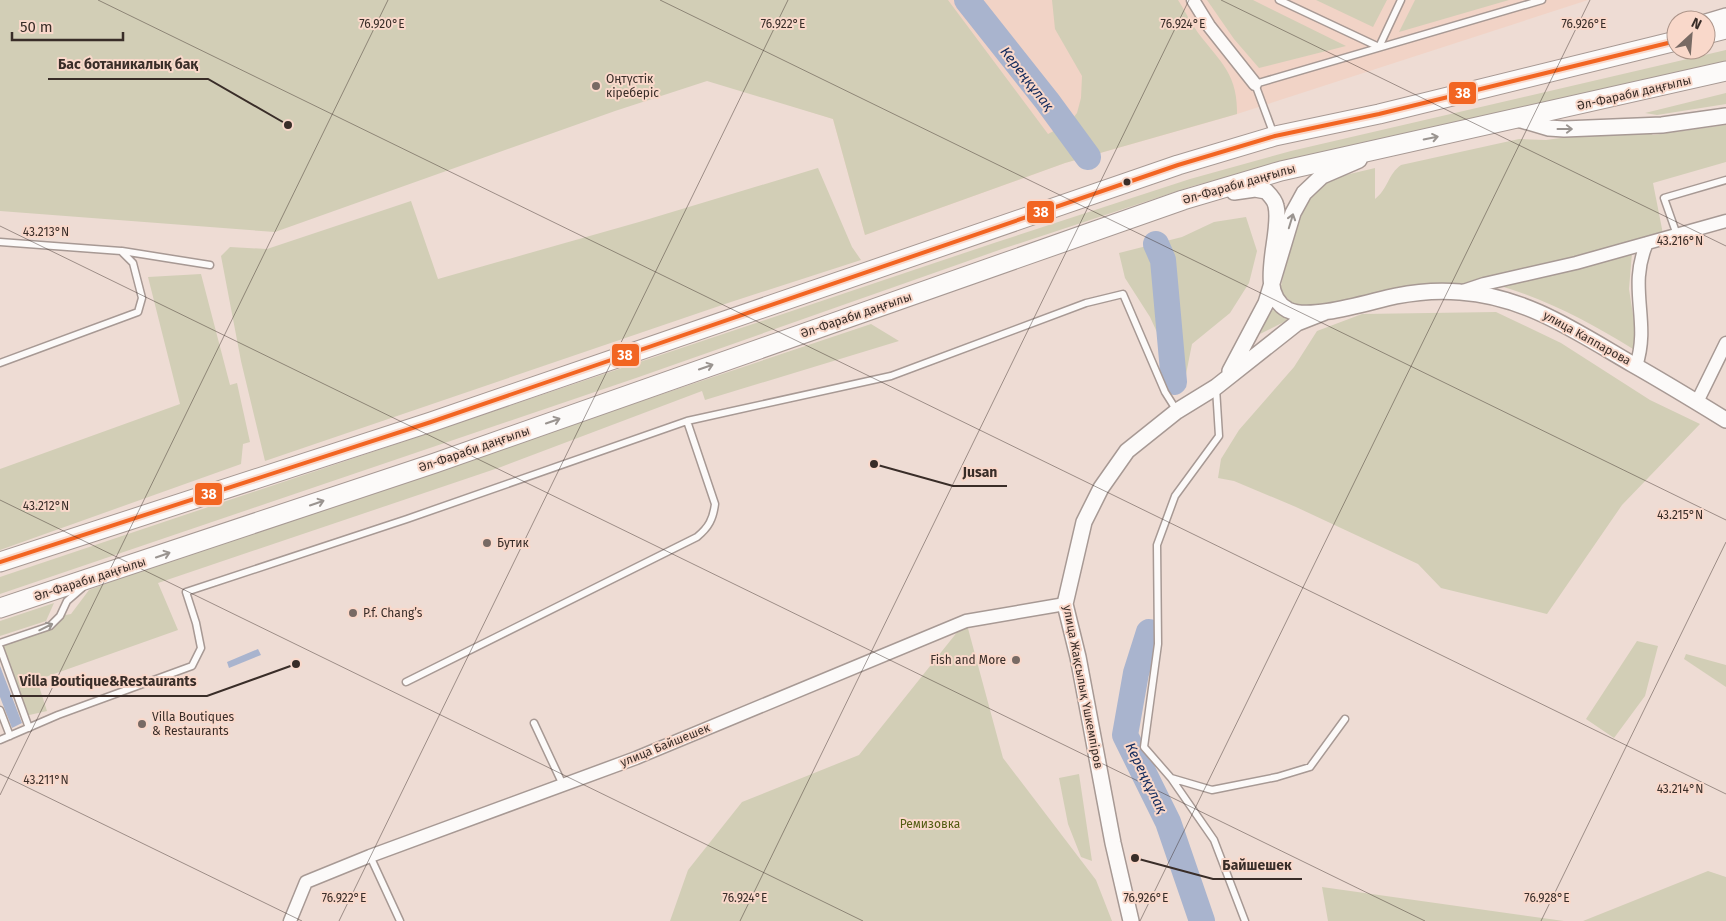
<svg xmlns="http://www.w3.org/2000/svg" width="1726" height="921" font-family="'Fira Sans',sans-serif">
<rect width="100%" height="100%" fill="#eedcd4"/>
<!-- built -->
<path fill="#f1d3c6" d="M786,0H1588L1237,114L1065,163L865,235L833,119L789,105Z"/>
<!-- green -->
<path fill="#d2ceb6" d="M0,0H948L1048,134L1069,123L1077,113L1081,98L1082,76L1055,29L1052,0H1178C1184,9 1188,18 1194,27C1216,59 1238,70 1237,114L1065,163L865,235L833,119L707,81L615,111L275,232L0,211Z
M1207,0H1253L1346,46L1259,68L1234,39Z
M1316,0H1387L1373,27Z
M1415,0H1509L1399,32Z
M1726,50V63L1291,160L1193,186L1002,249L636,378L0,594V577L997,242L1190,179L1291,151Z
M1726,93V104L1657,115L1645,113Z
M1726,125V162L1653,183L1663,234L1510,279L1301,312L1280,291C1283,273 1304,195 1317,187C1334,176 1356,173 1375,168V199C1388,189 1388,174 1401,165L1519,139L1546,140L1640,127L1653,135Z
M818,168L852,247L861,260L731,302L265,461L241,361L221,256L230,247L267,249L411,201L438,279L639,222Z
M1246,217L1257,251L1249,283L1230,313L1192,344L1183,389L1150,317L1125,278L1119,253L1182,237L1214,222Z
M1632,253L1629,289L1636,334L1633,349C1589,322 1546,299 1497,285Z
M201,274L230,385L237,383L250,442L243,444L241,464L0,550V469L180,404L148,277Z
M1270,310L1283,311L1294,317L1260,334Z
M1496,312L1561,343L1650,400L1700,424L1622,505L1547,614L1441,588L1418,564L1296,507L1234,481L1218,478L1221,459L1239,430L1294,367L1317,331L1362,314Z
M871,324L899,341L705,400L702,391L501,467L158,583L178,630L37,680L47,711L25,716L0,643L50,626L60,616L71,614L89,590L171,559Z
M54,603L46,621L0,636V621Z
M966,621L1003,758L1096,880L1112,921H670L688,870L742,802L859,755Z
M1637,641L1658,646L1645,696L1614,738L1586,719Z
M1686,654L1726,665V687L1684,659Z
M1079,774L1092,861L1081,857L1068,824L1059,778Z
M1708,871L1726,877V921H1583Z
M1322,887L1564,921H1328Z"/>
<!-- water -->
<path fill="#a9b4ce" d="M258,649L261,655L229,668L227,662Z
M0,666L22,723L12,728L0,697Z"/>
<g fill="none" stroke-linecap="round" stroke-linejoin="round">
<!-- river -->
<path stroke="#a9b4ce" stroke-width="26" d="M967,0L1047,101L1088,157
M1156,244L1163,260L1174,382
M1149,632L1136,673L1125,735L1168,822L1202,921"/>
<defs>
<path id="service" d="M1279,0L1379,47L1401,0
M1274,135L1255,84L1542,0
M1677,235L1664,198L1726,180
M0,242L121,251L133,263L142,298L138,312L0,363
M122,251L210,265
M1216,388L1219,436L1175,496L1157,545L1158,644L1144,747L1171,778L1212,790L1277,777L1310,767L1345,719
M0,643L50,626L60,616L67,601L82,588
M0,648L29,728
M406,682L697,537C709,527 713,519 715,504L687,421
M0,710L10,736
M534,723L563,785
M0,740L58,715L192,666L201,648L196,623L186,592L407,519L687,421L891,376L1086,303L1123,294L1165,392L1177,411
M1171,778L1214,840L1245,921
M370,856L400,921"/>
<path id="minor" d="M1193,0L1209,26L1255,84
M1460,292L1484,284L1576,263L1726,221
M1636,366C1651,321 1627,288 1647,243
M1697,402L1726,343
M290,921L306,882L370,856L636,758L966,621L1065,604"/>
<path id="tertiary" d="M1706,22L1726,16
M1518,119L1549,128L1564,129L1662,125L1726,116
M1234,192L1255,189L1266,191C1270,195 1275,200 1276,206C1283,234 1254,292 1288,310C1311,321 1371,301 1396,296C1416,292 1439,290 1460,292C1525,296 1577,332 1632,364C1664,382 1695,401 1726,420
M1230,371L1266,303L1293,213L1304,193L1322,176L1359,160
M1131,921L1113,843L1078,657L1065,604L1084,522L1101,488L1127,451L1177,411L1216,387L1297,323L1325,312"/>
<path id="primary" d="M1706,34L1726,29
M0,562L431,422L1178,165L1275,136L1379,114L1676,41
M0,608L435,463L1183,200L1281,171L1726,71"/>
</defs>
<!-- service casing -->
<use href="#service" stroke="#a79994" stroke-width="9"/>
<!-- minor casing -->
<use href="#minor" stroke="#a79994" stroke-width="15"/>
<!-- tertiary casing -->
<use href="#tertiary" stroke="#a79994" stroke-width="18"/>
<!-- primary casing -->
<use href="#primary" stroke="#a79994" stroke-width="21"/>
<!-- service -->
<use href="#service" stroke="#fcfaf9" stroke-width="6"/>
<!-- minor -->
<use href="#minor" stroke="#fcfaf9" stroke-width="12"/>
<!-- tertiary -->
<use href="#tertiary" stroke="#fcfaf9" stroke-width="15"/>
<!-- primary -->
<use href="#primary" stroke="#fcfaf9" stroke-width="19"/>
<defs>
<path id="bus-1" d="M0,562L431,422L1178,165L1275,136L1379,114L1676,41"/>
</defs>
<!-- bus-1 casing -->
<use href="#bus-1" stroke="#f9d8ca" stroke-width="8"/>
<!-- bus-1 -->
<use href="#bus-1" stroke="#f26522" stroke-width="4"/>
</g>
<!-- one-way arrows -->
<defs><path id="oneway-shaft" d="M-6 0H5M1.5-3L5.5 0L1.5 3" fill="none" stroke-width="1.6" stroke-linecap="round" stroke-linejoin="round" transform="scale(1.25)"/></defs>
<g stroke="#9a9490">
<use href="#oneway-shaft" transform="translate(1565 129)"/>
<use href="#oneway-shaft" transform="translate(1431 138) rotate(-12)"/>
<use href="#oneway-shaft" transform="translate(1291 221) rotate(-73)"/>
<use href="#oneway-shaft" transform="translate(706 367) rotate(-19)"/>
<use href="#oneway-shaft" transform="translate(553 421) rotate(-19)"/>
<use href="#oneway-shaft" transform="translate(317 503) rotate(-19)"/>
<use href="#oneway-shaft" transform="translate(163 555) rotate(-19)"/>
<use href="#oneway-shaft" transform="translate(46 627) rotate(-26)"/>
</g>
<!-- ticks -->
<path fill="none" stroke="#392d28" stroke-width="1" stroke-opacity="0.45" d="M98,0L1726,794M660,0L1726,520M1221,0L1726,246M0,226L1425,921M0,500L863,921M0,774L302,921M0,795L388,0M339,921L788,0M740,921L1189,0M1140,921L1590,0M1541,921L1726,542"/>
<!-- markers -->
<g fill="#786a64" stroke="#f9d8ca" stroke-width="2">
<circle cx="596" cy="86" r="5"/>
<circle cx="487" cy="543" r="5"/>
<circle cx="353" cy="613" r="5"/>
<circle cx="1016" cy="660" r="5"/>
<circle cx="142" cy="724" r="5"/>
</g>
<circle fill="#392d28" stroke="#f9d8ca" stroke-width="2" cx="1127" cy="182" r="4.5"/>
<g text-anchor="middle" dominant-baseline="central" stroke-width="4" stroke-linejoin="round" paint-order="stroke">
<!-- poi labels -->
<g font-size="12" fill="#392d28" stroke="#f9d8ca" text-anchor="start">
<text x="606" y="79">Оңтүстік<tspan x="606" dy="14">кіреберіс</tspan></text>
<text x="497" y="543">Бутик</text>
<text x="363" y="613">P.f. Chang’s</text>
<text x="1006" y="660" text-anchor="end">Fish and More</text>
<text x="152" y="717">Villa Boutiques<tspan x="152" dy="14">&amp; Restaurants</tspan></text>
</g>
<!-- street labels -->
<g font-size="12" fill="#392d28" stroke="#f9d8ca">
<text transform="translate(1634 93) rotate(-13)">Әл-Фараби даңғылы</text>
<text transform="translate(1239 184) rotate(-16)">Әл-Фараби даңғылы</text>
<text transform="translate(856 315) rotate(-19)">Әл-Фараби даңғылы</text>
<text transform="translate(1587 338) rotate(29)">улица Каппарова</text>
<text transform="translate(474 449) rotate(-19)">Әл-Фараби даңғылы</text>
<text transform="translate(90 579) rotate(-18)">Әл-Фараби даңғылы</text>
<text transform="translate(1083 687) rotate(79)">улица Жақсылық Үшкемпіров</text>
<text transform="translate(665 745) rotate(-22)">улица Байшешек</text>
</g>
<!-- park labels -->
<g font-size="12" fill="#545d13" stroke="#f9d8ca">
<text x="930" y="824">Ремизовка</text>
</g>
<!-- water labels -->
<g font-size="14" font-style="italic" fill="#122a5c" stroke="#f9d8ca">
<text transform="translate(1027 79) rotate(52)">Кереңқұлақ</text>
<text transform="translate(1146 778) rotate(64)">Кереңқұлақ</text>
</g>
</g>
<g font-size="12" text-anchor="middle" fill="#392d28" stroke="#f9d8ca" stroke-width="4" stroke-linejoin="round" paint-order="stroke">
<text x="382" y="28">76.920°E</text>
<text x="783" y="28">76.922°E</text>
<text x="1183" y="28">76.924°E</text>
<text x="1584" y="28">76.926°E</text>
<text x="46" y="236">43.213°N</text>
<text x="1680" y="245">43.216°N</text>
<text x="46" y="510">43.212°N</text>
<text x="1680" y="519">43.215°N</text>
<text x="46" y="784">43.211°N</text>
<text x="1680" y="793">43.214°N</text>
<text x="344" y="902">76.922°E</text>
<text x="745" y="902">76.924°E</text>
<text x="1146" y="902">76.926°E</text>
<text x="1547" y="902">76.928°E</text>
</g>
<!-- callouts -->
<path fill="none" stroke="#392d28" stroke-width="2" d="M288 125L208 79H48M874 464L953 486H1007M296 664L207 696H10M1135 858L1213 879H1302"/>
<g fill="#392d28" stroke="#f9d8ca" stroke-width="2">
<circle cx="288" cy="125" r="5"/>
<circle cx="874" cy="464" r="5"/>
<circle cx="296" cy="664" r="5"/>
<circle cx="1135" cy="858" r="5"/>
</g>
<g font-size="14" text-anchor="middle" font-weight="bold" fill="#392d28" stroke="#f9d8ca" stroke-width="4" stroke-linejoin="round" paint-order="stroke">
<text x="128" y="69">Бас ботаникалық бақ</text>
<text x="980" y="477">Jusan</text>
<text x="108" y="686">Villa Boutique&amp;Restaurants</text>
<text x="1257" y="870">Байшешек</text>
</g>
<g stroke="#f9d8ca" stroke-width="2">
<rect x="1448" y="81" width="29" height="24" rx="5" fill="#f26522"/>
<rect x="1026" y="200" width="29" height="24" rx="5" fill="#f26522"/>
<rect x="611" y="343" width="29" height="24" rx="5" fill="#f26522"/>
<rect x="194" y="482" width="29" height="24" rx="5" fill="#f26522"/>
</g>
<g font-size="14" text-anchor="middle" font-weight="bold" fill="#fff">
<text x="1463" y="98">38</text>
<text x="1041" y="217">38</text>
<text x="625" y="360">38</text>
<text x="209" y="499">38</text>
</g>
<!-- north arrow -->
<g transform="translate(1691 35) rotate(26)"><circle r="24" fill="#f9d8ca" stroke="#ac9489"/>
<path d="M0-4L9 19L0 12L-9 19Z" fill="#786a64"/>
<text y="-8" font-size="14" font-weight="bold" text-anchor="middle" fill="#392d28">N</text>
</g>
<!-- scale -->
<path d="M12 32v8h111v-8" fill="none" stroke="#392d28" stroke-width="2.5"/>
<text x="20" y="32" font-size="15" fill="#392d28" stroke="#f9d8ca" stroke-width="4" paint-order="stroke">50 m</text>
</svg>
